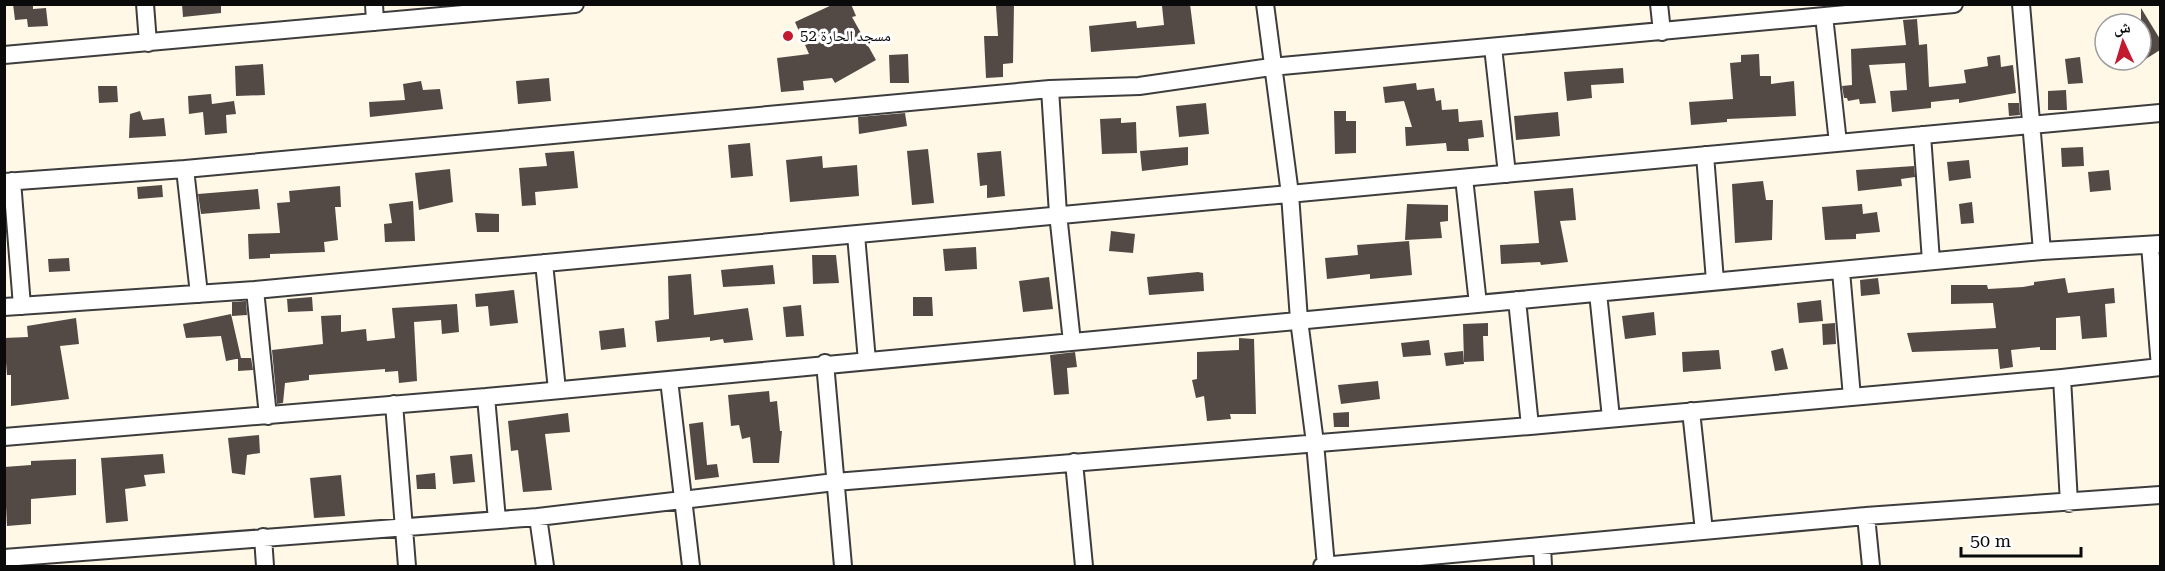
<svg xmlns="http://www.w3.org/2000/svg" width="2165" height="571" font-family="'Roboto Serif','Noto Naskh Arabic',serif">
<rect width="100%" height="100%" fill="#fff8e7"/>
<!-- building -->
<path fill="#534a46" d="M13,4H33V9L46,8L48,26L28,27L27,19L15,20Z
M182,4H221V13L183,17Z
M834,4H851L856,16L852,17L876,60L835,83L832,78L803,81L804,90L781,92L777,58L809,54L795,22Z
M1014,4L1013,63L1003,64V77L986,78L984,36H998L996,6Z
M1190,4L1195,44L1091,52L1089,26L1136,21L1137,28L1164,25L1162,6Z
M2141,8L2160,39V50L2141,62Z
M1917,19L1919,45L1927,44L1929,87L1966,83L1964,70L1988,66L1987,57L2000,55L2001,67L2013,65L2016,93L1959,103V99L1931,102V108L1892,112L1890,91L1907,90L1905,63L1869,65L1876,103L1860,104L1859,99L1848,101L1847,98H1844L1842,86L1852,85L1851,49L1906,45L1903,20Z
M908,54L909,83H890L889,55Z
M1759,54L1760,76H1771V84L1794,81L1796,116L1727,119V122L1691,125L1689,102L1733,99L1730,63L1741,62V55Z
M2080,57L2083,83L2068,84L2065,59Z
M263,64L265,95L236,96L235,66Z
M1623,68L1624,83L1591,85L1592,98L1567,101L1564,72Z
M549,78L551,101L518,104L516,81Z
M421,81L423,90L440,89L443,109L370,117L369,102L405,100L403,84Z
M1416,83L1417,90L1434,88L1436,101L1441,100L1442,110L1458,109L1459,122L1482,120L1484,137L1468,139L1469,151H1447L1446,143L1406,146L1405,127H1412L1404,101L1385,103L1383,87Z
M98,86H117L118,102L99,103Z
M2066,90L2067,110H2048V91Z
M211,94L212,104L234,101L236,114L226,115L227,133L205,135L203,112L189,114L188,96Z
M1206,103L1209,134L1179,137L1176,106Z
M2008,103H2019L2020,115L2009,116Z
M140,111L143,120L164,118L166,136L129,138L130,114Z
M1334,111H1346V121H1356V153L1335,154Z
M1558,112L1560,136L1516,140L1514,116Z
M905,113L907,126L859,134L858,117Z
M1121,118V123L1136,122L1137,153L1102,154L1100,119Z
M750,143L753,176L731,178L728,145Z
M1188,147V165L1142,171L1140,151Z
M2083,147L2084,166L2062,167L2061,148Z
M928,149L934,203L912,205L907,151Z
M574,151L578,188L535,192L536,205L522,206L519,168L547,166L545,153Z
M1001,151L1005,196L987,198V185L980,186L977,153Z
M822,156L823,168L857,165L859,196L790,202L786,160Z
M1969,160L1971,178L1949,181L1947,162Z
M1914,166L1915,177L1901,179L1902,186L1858,191L1856,170Z
M450,169L453,202L419,210L415,173Z
M2109,170L2111,190L2090,192L2088,172Z
M1763,181L1766,200H1773L1772,240L1735,243L1732,184Z
M162,185L163,197L138,199L137,187Z
M340,186L341,207H335L338,240L324,242L325,252L270,254V258L249,259L248,234L280,233L277,203L290,202L289,191Z
M1573,188L1576,220L1560,221L1568,262L1541,265L1540,262L1501,264L1500,245L1539,243L1534,191Z
M258,189L260,209L201,214L198,194Z
M413,201L415,241L385,242L384,224L392,223L389,204Z
M1972,202L1974,223L1961,224L1959,204Z
M1407,204L1448,205V221L1440,222L1442,238L1405,240Z
M1862,204L1863,214L1877,212L1880,232L1856,234V239L1825,240L1822,207Z
M475,213L499,214V232H477Z
M1111,231L1135,234L1133,253L1109,251Z
M1409,241L1412,275L1370,279V274L1327,279L1325,258L1358,255L1357,245Z
M976,247L977,269L945,271L943,249Z
M812,255H836L839,283L813,284Z
M69,258L70,271L49,272L48,259Z
M773,265L775,284L723,287L721,270Z
M1198,272L1203,273L1204,291L1149,295L1147,277Z
M691,274L694,315L748,308L753,340L724,343L723,339L710,341V337L657,342L655,321L669,319L668,276Z
M1049,277L1053,309L1023,312L1019,281Z
M1878,278L1880,294L1861,296L1860,280Z
M2065,278L2068,293L2114,288L2115,303L2105,304L2107,337L2082,339L2080,316L2056,318V350H2040V347L2011,350L2013,367L2000,369L1998,349L1912,352L1907,333L1996,328L1993,303L1951,304V285H1987L1988,289L2023,287L2034,285V282Z
M514,290L518,323L490,326L488,306L476,307L475,294Z
M312,297L313,311L288,312L287,299Z
M913,297H932L933,316H913Z
M1821,300L1823,321L1799,323L1797,303Z
M246,301L247,315L232,316V302Z
M457,304L459,332L442,334L441,320L414,322L417,381L399,383L398,371L385,372V369L309,375V380L285,383L283,403L277,404L272,350L323,344L321,316L341,315V332L366,329L367,341L395,338L392,308Z
M801,305L804,336L786,337L783,307Z
M1654,312L1656,335L1625,339L1622,316Z
M231,314L241,358L226,361L221,336L186,338L183,324Z
M76,318L79,344L60,346L69,399L11,406V375H7L4,338L28,337L27,326Z
M1488,323V336H1483L1484,361L1464,362L1463,324Z
M1835,323L1836,344L1823,345L1822,324Z
M624,328L626,347L601,350L599,331Z
M1239,338L1254,339L1256,414H1230L1231,419L1207,421L1204,396L1196,398L1192,380L1197,379V352L1239,350Z
M1429,340L1431,355L1403,357L1401,343Z
M1783,348L1788,369L1775,371L1771,351Z
M1719,350L1721,369L1683,372L1682,352Z
M1463,351L1464,364L1446,366L1444,353Z
M1075,352L1077,367L1067,368L1069,394L1054,395L1050,355Z
M238,358H251L253,370L238,371Z
M1378,381L1380,399L1341,404L1338,385Z
M769,391L770,402L777,401L780,431H782L779,463H753L750,437L742,439L739,425L731,426L728,395Z
M1349,412V427H1334L1333,413Z
M568,413L570,432L545,434L552,490L523,492L518,450L511,451L508,421Z
M703,422L707,465L717,464L719,477L695,480L689,424Z
M259,435L260,453L247,455L245,475L232,473L228,438Z
M163,454L165,473L144,475L146,486L125,489L128,521L106,523L101,458Z
M472,454L475,482L453,484L450,456Z
M76,459V495L31,499V524L7,526L4,467L31,465V461Z
M435,473L436,489H417L416,475Z
M341,475L345,516L314,518L310,478Z"/>
<g fill="none" stroke-linecap="round" stroke-linejoin="round">
<defs>
<path id="street" d="M145,4L148,43
M374,4L375,22
M1265,4L1290,194L1299,320L1315,443L1326,566
M1659,4L1662,32
M2021,4L2042,251
M1824,16L1838,143
M1493,47L1507,174
M4,55L575,4
M1050,89L1058,214L1072,342
M1922,135L1931,261
M1705,155L1715,281
M185,169L199,294
M1464,178L1478,304
M12,181L22,306
M4,182L185,169L1050,89L1139,86L1271,67L1954,4
M856,235L867,361
M2150,245L2160,367
M544,263L557,390
M1841,271L1852,397
M255,290L268,416
M1598,293L1611,418
M1517,300L1530,426
M4,307L255,290L2160,113
M825,363L843,566
M2062,378L2069,503
M669,380L691,566
M486,397L497,520
M394,404L407,566
M1691,411L1704,531
M4,437L486,397L2042,251L2160,244
M1074,462L1084,566
M1866,516L1871,566
M538,517L545,566
M263,537L265,566
M1542,546L1543,566
M4,558L538,517L835,482L1530,426L2062,378L2160,367
M1322,566L1866,516L2160,495"/>
</defs>
<!-- street casing -->
<use href="#street" stroke="#3d3d3d" stroke-width="20"/>
<!-- street -->
<use href="#street" stroke="#fff" stroke-width="16"/>
</g>
<!-- markers -->
<circle fill="#c21a2f" stroke="#fff" stroke-width="2" cx="788" cy="36" r="6"/>
<g text-anchor="middle" dominant-baseline="central" stroke-width="6" stroke-linejoin="round" paint-order="stroke">
<!-- poi labels -->
<g font-size="15" fill="#0a0a0a" stroke="#fff" text-anchor="start">
<text x="800" y="36">مسجد الحارة 52</text>
</g>
</g>
<!-- border -->
<rect width="2165" height="571" fill="none" stroke="#0a0a0a" stroke-width="12"/>
<!-- north arrow -->
<g transform="translate(2123 42) rotate(356)"><circle r="28" fill="#ffffff" stroke="#9d9d9d" stroke-width="1.5"/>
<path d="M0-4.5L10 22L0 15L-10 22Z" fill="#c21a2f"/>
<text y="-9" font-size="16" font-weight="bold" text-anchor="middle" fill="#0a0a0a">ش</text>
</g>
<!-- scale -->
<path d="M1961 547v9h120v-9" fill="none" stroke="#0a0a0a" stroke-width="3"/>
<text x="1970" y="547" font-size="18" fill="#0a0a0a" stroke="#ffffff" stroke-width="4.5" paint-order="stroke">50 m</text>
</svg>
